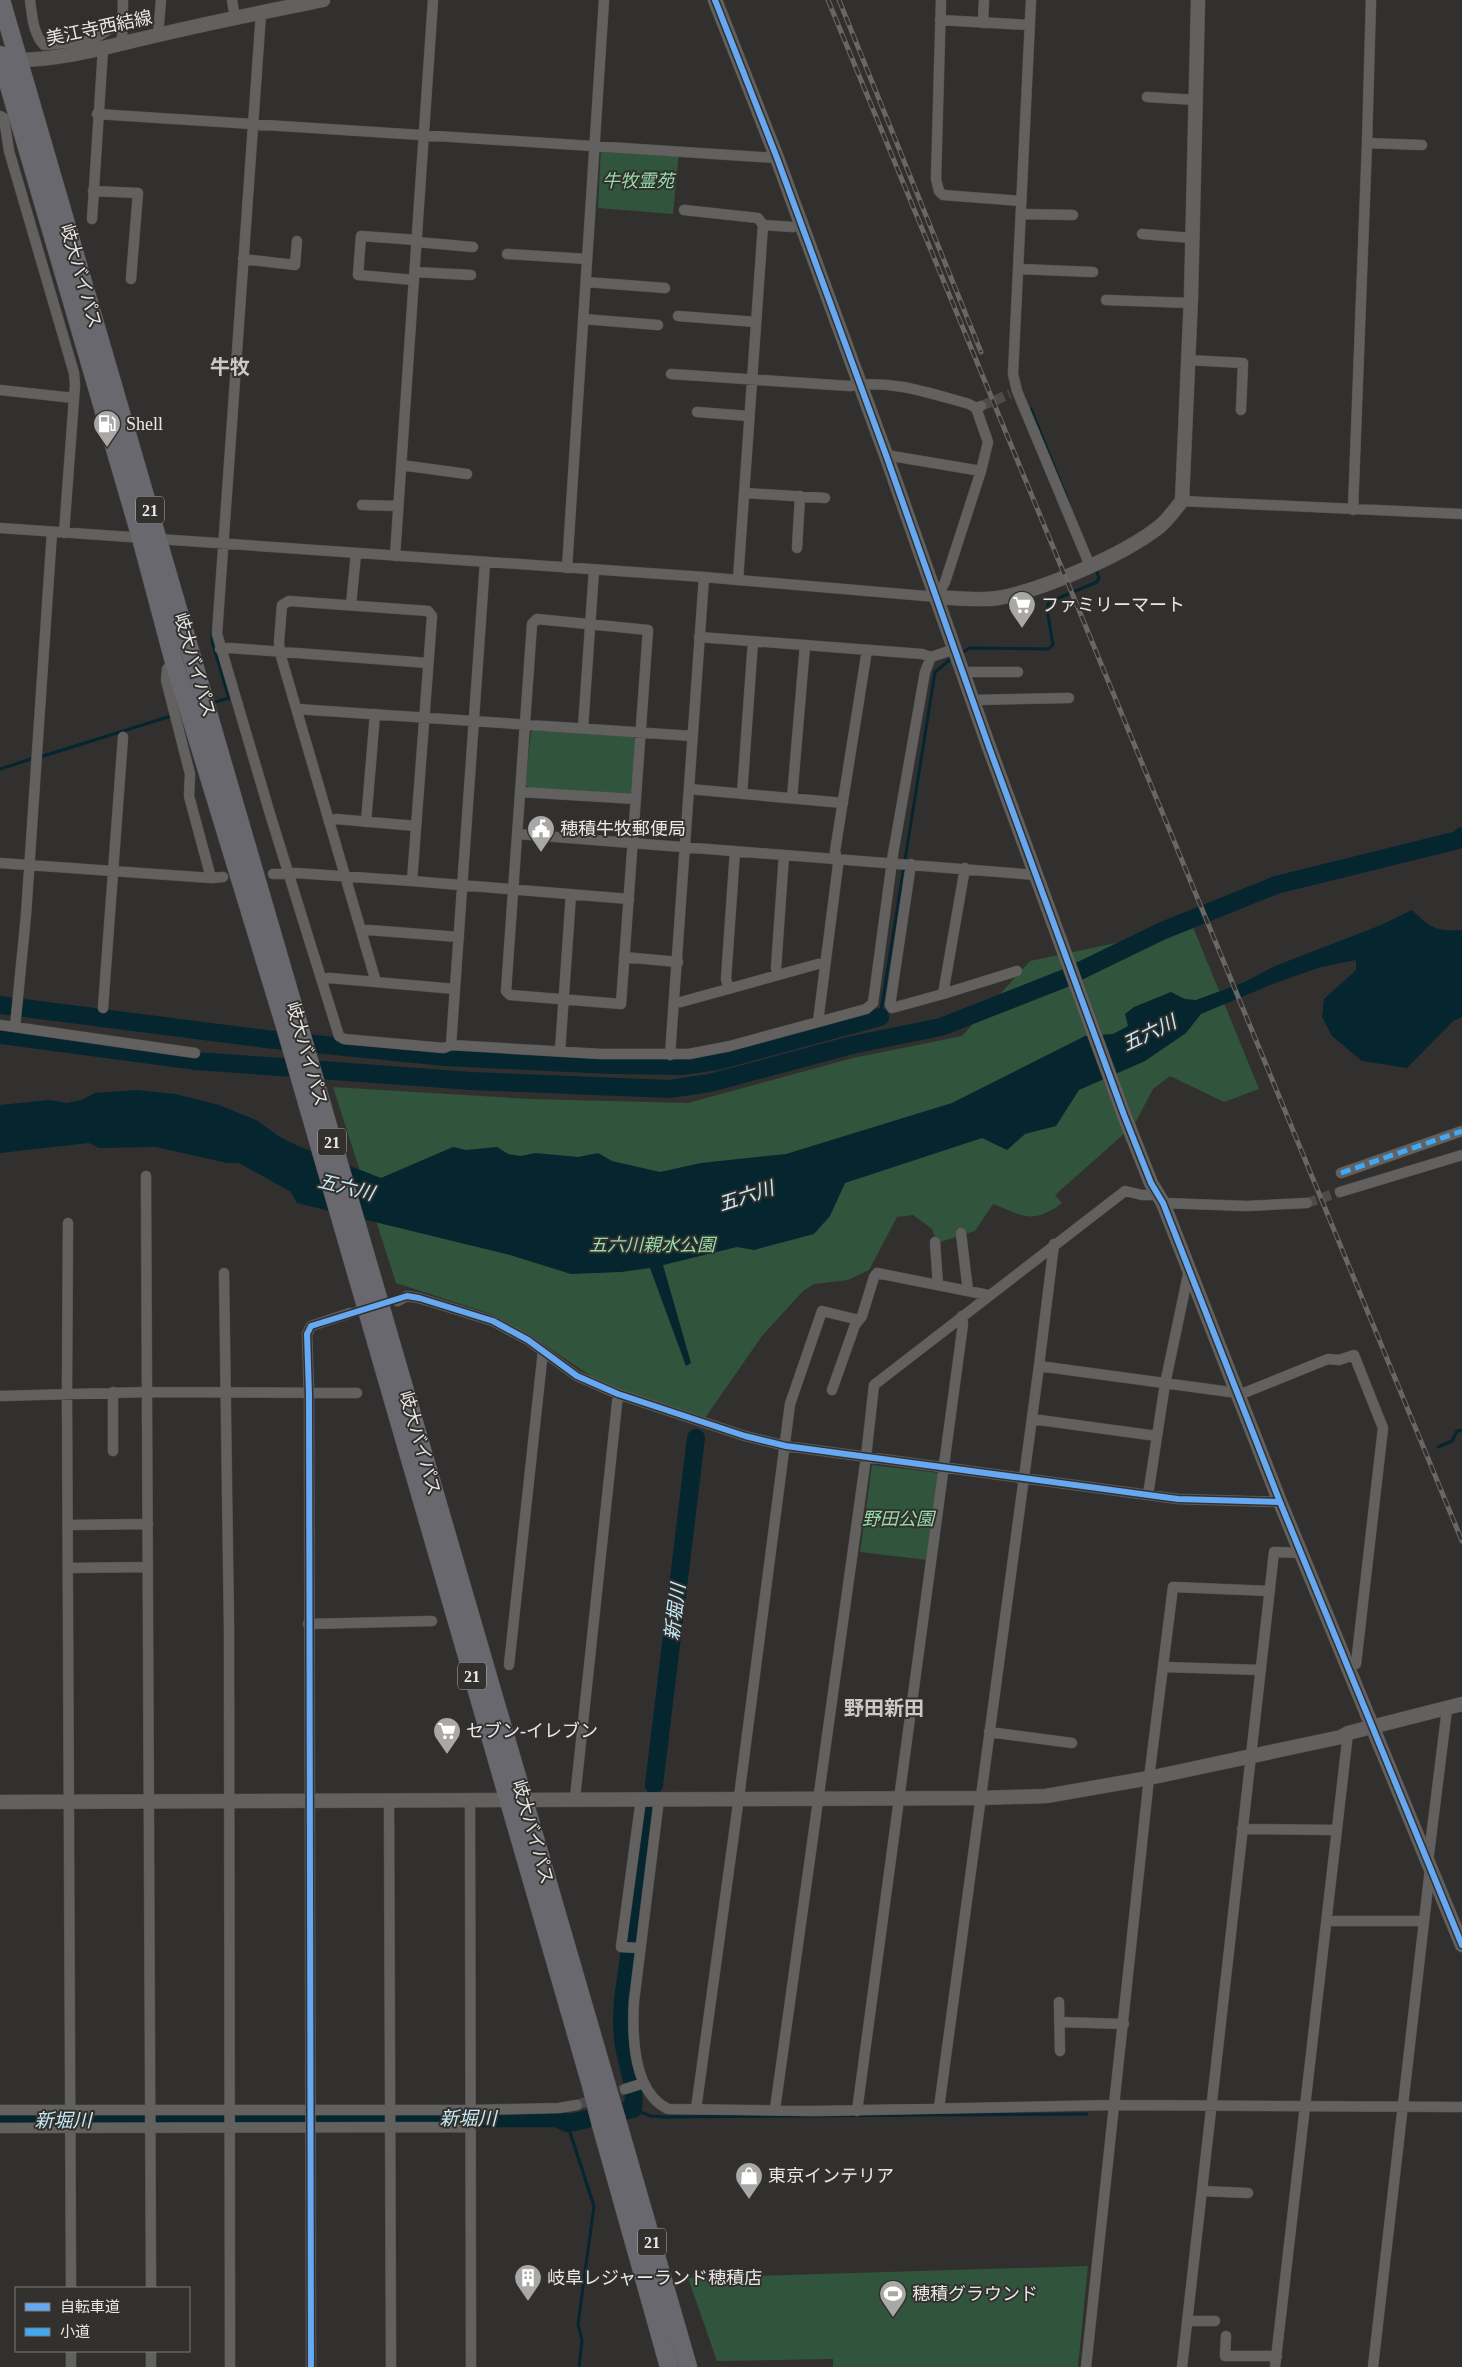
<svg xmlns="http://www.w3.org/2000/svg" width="1462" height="2367" font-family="'Times New Roman','Noto Sans JP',serif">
<rect width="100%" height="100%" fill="#31302f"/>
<!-- green -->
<path fill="#31543c" d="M601,147L679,152L673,214L598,208Z
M534,729L633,736L635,739L631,793L626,795L530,788L525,785L531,732Z
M1193,927L1259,1089L1224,1102L1170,1076L1153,1089L1134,1125L1055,1195L1062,1203C1032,1225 1024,1216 993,1204L975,1231L937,1243L932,1229L913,1215L897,1217L869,1270L848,1280L814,1284L803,1291L762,1336L705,1418L604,1385L533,1337L494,1315L396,1283L333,1087L530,1099L688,1103L853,1058L962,1036L1030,961Z
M872,1465L939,1473L927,1560L860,1552Z
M1088,2266L1078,2367H833V2359L717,2361L688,2278Z"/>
<!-- water -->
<path fill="#05252f" d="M1412,910C1429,927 1437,932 1462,930V1017L1453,1021L1407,1068L1362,1061L1332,1036L1322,1017L1324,999L1356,970V960L1321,967L1275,983L1201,1014L1186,1033L1145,1061L1079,1090L1056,1126L1025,1134L1007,1150L982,1138L845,1183L830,1216L814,1234L754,1250L737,1247L663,1265L691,1363L686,1366L650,1268L621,1272L571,1274L510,1255L297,1203L291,1192L239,1163H227L156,1147L99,1148L89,1143L0,1153V1105L49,1100L67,1103L82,1100L95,1093L137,1090L175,1094L219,1105L256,1120L280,1137L298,1146L381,1178L453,1147L466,1150L497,1147L508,1154L521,1156L535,1153L578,1157L598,1153L612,1161L660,1172L701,1163L786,1154L952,1103L1085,1036L1113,1034L1128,1026L1125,1014L1134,1007L1171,992L1185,999L1196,1000L1245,982L1275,966L1381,925Z"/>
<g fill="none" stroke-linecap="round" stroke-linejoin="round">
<!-- stream -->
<path stroke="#05252f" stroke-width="3" d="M1031,409L1068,501
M961,653L970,648L1048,649L1053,645L1047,609L1049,602L1097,582L1099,578L1095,567
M212,703L229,698L212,641V632
M40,757L184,712
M0,769L34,758
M880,1017L935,672L953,657
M1438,1447L1452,1441L1457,1431L1462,1430
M633,2109L651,2116L665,2117L1087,2114
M567,2123L594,2206L578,2324L582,2341L579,2367"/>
<!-- river -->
<path stroke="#05252f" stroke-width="18" d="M0,1005L266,1039L445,1057L610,1065L681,1066L717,1061L880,1017
M0,1035L197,1061L472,1081L669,1089L710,1083L852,1045L941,1027L1063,979L1162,931L1276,885L1458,840L1462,836
M654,1785L696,1438
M0,2121L556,2118L567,2123L574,2122L633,2109C636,2087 629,2072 625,2051C621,2034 622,2017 623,2000L649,1811"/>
<!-- street-tunnel -->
<path stroke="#4d4c4b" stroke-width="10" stroke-dasharray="10 5" stroke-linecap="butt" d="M981,406L1010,394
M1307,1203L1340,1192
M350,1313L398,1301
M577,2105L625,2089"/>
<defs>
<path id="street" d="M30,0C32,15 33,34 44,45L91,41L114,26L121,27
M232,0L235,18
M941,0L936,179L939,191L943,195L1021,201
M1031,0L1013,374L1017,391L1090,566
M261,13L217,634L270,814L339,1036L344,1039L444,1048L451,1045L601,1054H689L730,1046L866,1009L873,1003L893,854L925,672L931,657
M940,20L1029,25
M983,23L984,0
M158,35L161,0
M122,43L123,0
M1147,97L1196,100
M97,114L777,158
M0,116L4,118L9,151L74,373L75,385L64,533
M1367,143L1422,145
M93,191L138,193L131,279
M684,210L758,218L763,225L793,227L801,225
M1021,214L1073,215
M92,219L103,49
M1142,234L1192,238
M417,242L473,247
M507,254L587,259
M243,259L295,265L297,241
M1019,269L1093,272
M415,272L471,275
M414,280L358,275L361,236L417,240
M586,282L665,288
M1106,300L1190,303
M678,316L756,322
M583,319L658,325
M1187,360L1243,363L1241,410
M671,374L849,386C891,379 929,393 969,404L976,408
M0,390L74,398
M697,412L749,416
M886,455L981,471
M401,465L467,474
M744,493L825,498
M1182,501L1462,514
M362,505L398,506
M1353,510L1367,143L1371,0
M0,528L704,577L937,597L945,582L981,471L988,442L976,408L981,406
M797,548L800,496
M395,556L433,0
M567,568L604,0
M738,580L763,225
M351,605L356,553
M537,619L648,630L621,1004L510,995L506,991L532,624Z
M699,637L922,654L931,657L955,649
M220,649L230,648L428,663
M174,662L167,669L166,680L190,774L189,796L211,878
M963,674L969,672H1018
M973,700L1069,698
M297,709L692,736
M583,728L594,570
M689,789L843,803
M521,792L636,799
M742,794L753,641
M792,798L805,645
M329,822L336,819L416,826
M366,822L375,714
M518,834L1036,875
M0,863L211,878L223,877
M911,864L890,1005L892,1008L943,994L965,868
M273,874L296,873L412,881L629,899
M362,931L369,930L459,937
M624,957L678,962
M778,975L776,968L784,855
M322,979L330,978L455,989
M376,982L280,653L279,642L282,605L289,601L428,611L432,616L412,881
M729,989L726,979L735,851
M943,994L1017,971
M674,1001L681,1002L818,964H825
M103,1008L123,737
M818,1022L838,865L835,851L867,650
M0,1025L195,1053
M15,1027L26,915L52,532
M451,1045L485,562
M560,1051L571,894
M670,1055L704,577
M1341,1173L1462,1131
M146,1176L151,2288
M1340,1192L1462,1155
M1163,1203L1247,1206L1307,1203
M68,1223L67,1393L71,2288
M961,1233L968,1291
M935,1242L938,1285
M224,1273L229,1628L230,2367
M398,1301L407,1296L419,1298L493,1321L528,1340L577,1376L618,1394L745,1436L786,1446L1178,1499L1280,1502
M1039,1366L1230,1392L1236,1391
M832,1390L855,1325L862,1316L874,1277L877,1273L988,1295
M1239,1395L1328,1359L1339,1360L1354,1355L1383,1428L1356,1664
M0,1396L147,1392L357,1393
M1032,1419L1157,1436
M113,1451V1392
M1148,1495L1165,1384L1189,1270
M68,1525L148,1524
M68,1568L148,1567
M308,1624L432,1621
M509,1665L543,1351
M1164,1667L1261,1670
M989,1732L1072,1743
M575,1798L618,1394
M389,1799L391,2367
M470,1799L471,2367
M659,1799L634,2001C632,2035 633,2092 668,2109L816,2111L1115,2105L1462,2107
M1242,1829L1337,1830
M1428,1862L1447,1709
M1327,1921H1423
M640,1948L621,1947L641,1799
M1059,2002L1060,2051
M1060,2022L1124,2024
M625,2089L644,2083
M939,2108L1039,1366L1054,1244
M696,2109L739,1797L790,1404L822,1311L859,1320
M775,2109L866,1457L874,1385L1125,1191L1142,1195H1158
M0,2110H472L559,2108L577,2105
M857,2111L963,1324L962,1316
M0,2128L471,2127
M1202,2191L1248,2193
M1187,2321H1215
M1226,2336L1225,2356H1277
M71,2351V2367
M151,2351V2367
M311,2367L309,1394L307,1334L311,1326L350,1313
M1086,2367L1149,1778L1173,1587L1270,1591
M1182,2367L1274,1552L1302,1553
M1275,2367L1348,1733
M1373,2367L1430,1869"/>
<path id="secondary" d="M715,0L777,158L886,455L989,747L1124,1115L1151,1183L1163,1203L1280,1502L1462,1945
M11,60C61,61 109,46 158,35C212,22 268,11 323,0
M937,597C957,598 978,601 998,598C1043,590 1123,555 1159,527C1168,520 1175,509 1182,501L1191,297L1198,0
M0,1802L980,1798L1046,1796L1149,1778L1341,1737L1348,1733L1462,1704"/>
<path id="highway" d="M1,0L606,2083
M0,55L141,538L174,662L284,1023L591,2085
M616,2117L688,2367
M601,2125L669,2367"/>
</defs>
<!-- street casing -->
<use href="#street" stroke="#4f4e4d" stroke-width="11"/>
<!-- secondary casing -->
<use href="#secondary" stroke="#4f4e4d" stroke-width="15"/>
<!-- highway casing -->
<use href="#highway" stroke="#4f4e4d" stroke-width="19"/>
<!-- street -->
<use href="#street" stroke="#626160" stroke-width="10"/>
<!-- secondary -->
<use href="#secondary" stroke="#626160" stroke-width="14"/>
<!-- highway -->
<use href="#highway" stroke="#69686e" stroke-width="18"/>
<defs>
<path id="rail" d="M828,0L1462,1541
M839,0L981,352"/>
</defs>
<!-- rail casing -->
<use href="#rail" stroke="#686766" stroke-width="5"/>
<!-- rail -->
<use href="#rail" stroke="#32312e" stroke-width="3" stroke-dasharray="9" stroke-linecap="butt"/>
<defs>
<path id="highway-bridge" d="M606,2083L616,2117
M591,2085L601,2125"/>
</defs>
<!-- highway-bridge casing -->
<use href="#highway-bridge" stroke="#4f4e4d" stroke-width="19" stroke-linecap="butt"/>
<!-- highway-bridge -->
<use href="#highway-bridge" stroke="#69686e" stroke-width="18"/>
<!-- quiet -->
<path stroke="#3fa9f5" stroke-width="5" stroke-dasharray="10 5" stroke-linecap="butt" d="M1341,1173L1462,1131"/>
<defs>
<path id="cycleway" d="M715,0L777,158L886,455L989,747L1124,1115L1151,1183L1163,1203L1280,1502L1462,1945
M311,2367L309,1394L307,1334L311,1326L407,1296L419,1298L493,1321L528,1340L577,1376L618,1394L745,1436L786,1446L1178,1499L1280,1502"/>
</defs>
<!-- cycleway casing -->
<use href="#cycleway" stroke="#32312e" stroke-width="9"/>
<!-- cycleway -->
<use href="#cycleway" stroke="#66a8f1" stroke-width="6"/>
</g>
<!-- icons -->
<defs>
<symbol id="fuel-pin" viewBox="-11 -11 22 30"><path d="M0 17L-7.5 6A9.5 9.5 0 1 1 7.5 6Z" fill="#a9a8a7" stroke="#32312e"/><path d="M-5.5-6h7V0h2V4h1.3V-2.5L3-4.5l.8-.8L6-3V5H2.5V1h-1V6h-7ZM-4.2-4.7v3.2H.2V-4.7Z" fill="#fff"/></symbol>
<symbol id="supermarket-pin" viewBox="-11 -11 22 30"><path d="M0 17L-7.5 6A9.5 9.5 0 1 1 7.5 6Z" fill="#a9a8a7" stroke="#32312e"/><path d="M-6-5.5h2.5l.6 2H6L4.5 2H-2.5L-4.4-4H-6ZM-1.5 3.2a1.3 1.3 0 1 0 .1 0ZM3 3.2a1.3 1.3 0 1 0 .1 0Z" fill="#fff"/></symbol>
<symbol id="civic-pin" viewBox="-11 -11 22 30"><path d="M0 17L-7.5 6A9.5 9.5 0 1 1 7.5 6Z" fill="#a9a8a7" stroke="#32312e"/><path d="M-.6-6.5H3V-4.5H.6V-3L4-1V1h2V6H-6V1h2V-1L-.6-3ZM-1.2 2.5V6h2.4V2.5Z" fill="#fff"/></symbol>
<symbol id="shop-pin" viewBox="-11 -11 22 30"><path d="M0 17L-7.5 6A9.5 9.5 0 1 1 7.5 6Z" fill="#a9a8a7" stroke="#32312e"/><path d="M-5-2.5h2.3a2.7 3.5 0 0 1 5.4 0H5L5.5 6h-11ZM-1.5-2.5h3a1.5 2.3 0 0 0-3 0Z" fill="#fff"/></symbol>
<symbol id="building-pin" viewBox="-11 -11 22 30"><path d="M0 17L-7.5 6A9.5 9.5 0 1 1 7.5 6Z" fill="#a9a8a7" stroke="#32312e"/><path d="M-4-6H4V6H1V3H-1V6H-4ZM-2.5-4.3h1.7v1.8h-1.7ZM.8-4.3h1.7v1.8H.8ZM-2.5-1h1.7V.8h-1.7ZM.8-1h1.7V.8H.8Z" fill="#fff"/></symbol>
<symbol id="stadium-pin" viewBox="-11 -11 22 30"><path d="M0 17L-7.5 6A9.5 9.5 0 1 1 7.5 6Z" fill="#a9a8a7" stroke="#32312e"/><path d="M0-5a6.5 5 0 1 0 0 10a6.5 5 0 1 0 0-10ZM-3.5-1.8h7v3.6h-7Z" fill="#fff"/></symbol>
</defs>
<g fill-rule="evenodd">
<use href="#fuel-pin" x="91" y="408" width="32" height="43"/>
<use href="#supermarket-pin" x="1006" y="589" width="32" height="43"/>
<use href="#civic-pin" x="525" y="813" width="32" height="43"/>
<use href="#supermarket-pin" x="431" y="1715" width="32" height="43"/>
<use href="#shop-pin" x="733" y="2160" width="32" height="43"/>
<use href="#building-pin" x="512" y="2262" width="32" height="43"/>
<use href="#stadium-pin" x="877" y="2278" width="32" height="43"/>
</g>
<g text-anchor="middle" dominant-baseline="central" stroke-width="4" stroke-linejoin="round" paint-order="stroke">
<!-- shield labels -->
<g fill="#32312e" stroke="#b2b1b0" stroke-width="1">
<rect x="136" y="496.5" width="28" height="27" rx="4"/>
<rect x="318" y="1128.5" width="28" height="27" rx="4"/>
<rect x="458" y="1662.5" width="28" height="27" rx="4"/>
<rect x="638" y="2228.5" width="28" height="27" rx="4"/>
</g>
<g font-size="16" font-weight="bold" fill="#e9e8e7">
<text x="150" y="510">21</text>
<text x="332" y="1142">21</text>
<text x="472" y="1676">21</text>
<text x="652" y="2242">21</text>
</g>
<!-- street labels -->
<g font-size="18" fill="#e9e8e7" stroke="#32312e">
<text transform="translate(99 28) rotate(-12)">美江寺西結線</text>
<text transform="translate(81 276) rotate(74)">岐大バイパス</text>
<text transform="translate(195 665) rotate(74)">岐大バイパス</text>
<text transform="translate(307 1054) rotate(74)">岐大バイパス</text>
<text transform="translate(420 1443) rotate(74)">岐大バイパス</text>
<text transform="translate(533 1832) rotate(74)">岐大バイパス</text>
</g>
<!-- park labels -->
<g font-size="18" font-style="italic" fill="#94dda9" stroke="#32312e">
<text x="638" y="181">牛牧霊苑</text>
<text x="652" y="1245">五六川親水公園</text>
<text x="898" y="1519">野田公園</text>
</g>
<!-- poi labels -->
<g font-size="18" fill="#e9e8e7" stroke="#32312e" text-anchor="start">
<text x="126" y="424">Shell</text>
<text x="1041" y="605">ファミリーマート</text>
<text x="560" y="829">穂積牛牧郵便局</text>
<text x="466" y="1731">セブン-イレブン</text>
<text x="768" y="2176">東京インテリア</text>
<text x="547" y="2278">岐阜レジャーランド穂積店</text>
<text x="912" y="2294">穂積グラウンド</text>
</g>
<!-- water labels -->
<g font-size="19" font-style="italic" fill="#c6eaf7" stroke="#32312e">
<text transform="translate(1149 1033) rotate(-26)">五六川</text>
<text transform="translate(346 1187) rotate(14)">五六川</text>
<text transform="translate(746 1196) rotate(-18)">五六川</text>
<text transform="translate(675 1612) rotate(-83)">新堀川</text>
<text x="468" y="2118">新堀川</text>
<text x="63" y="2120">新堀川</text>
</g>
<!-- quarter labels -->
<g font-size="20" font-weight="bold" fill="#cbc9c6" stroke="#32312e">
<text x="230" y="367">牛牧</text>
<text x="884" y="1708">野田新田</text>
</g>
</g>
<!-- legend -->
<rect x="15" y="2287" width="175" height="65" fill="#32312e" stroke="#7b7a78"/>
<rect x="25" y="2303" width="25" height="8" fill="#66a8f1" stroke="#7b7a78"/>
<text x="60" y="2312" font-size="15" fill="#e9e8e7">自転車道</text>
<rect x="25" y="2328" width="25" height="8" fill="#3fa9f5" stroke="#7b7a78"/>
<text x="60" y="2337" font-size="15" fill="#e9e8e7">小道</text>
</svg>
